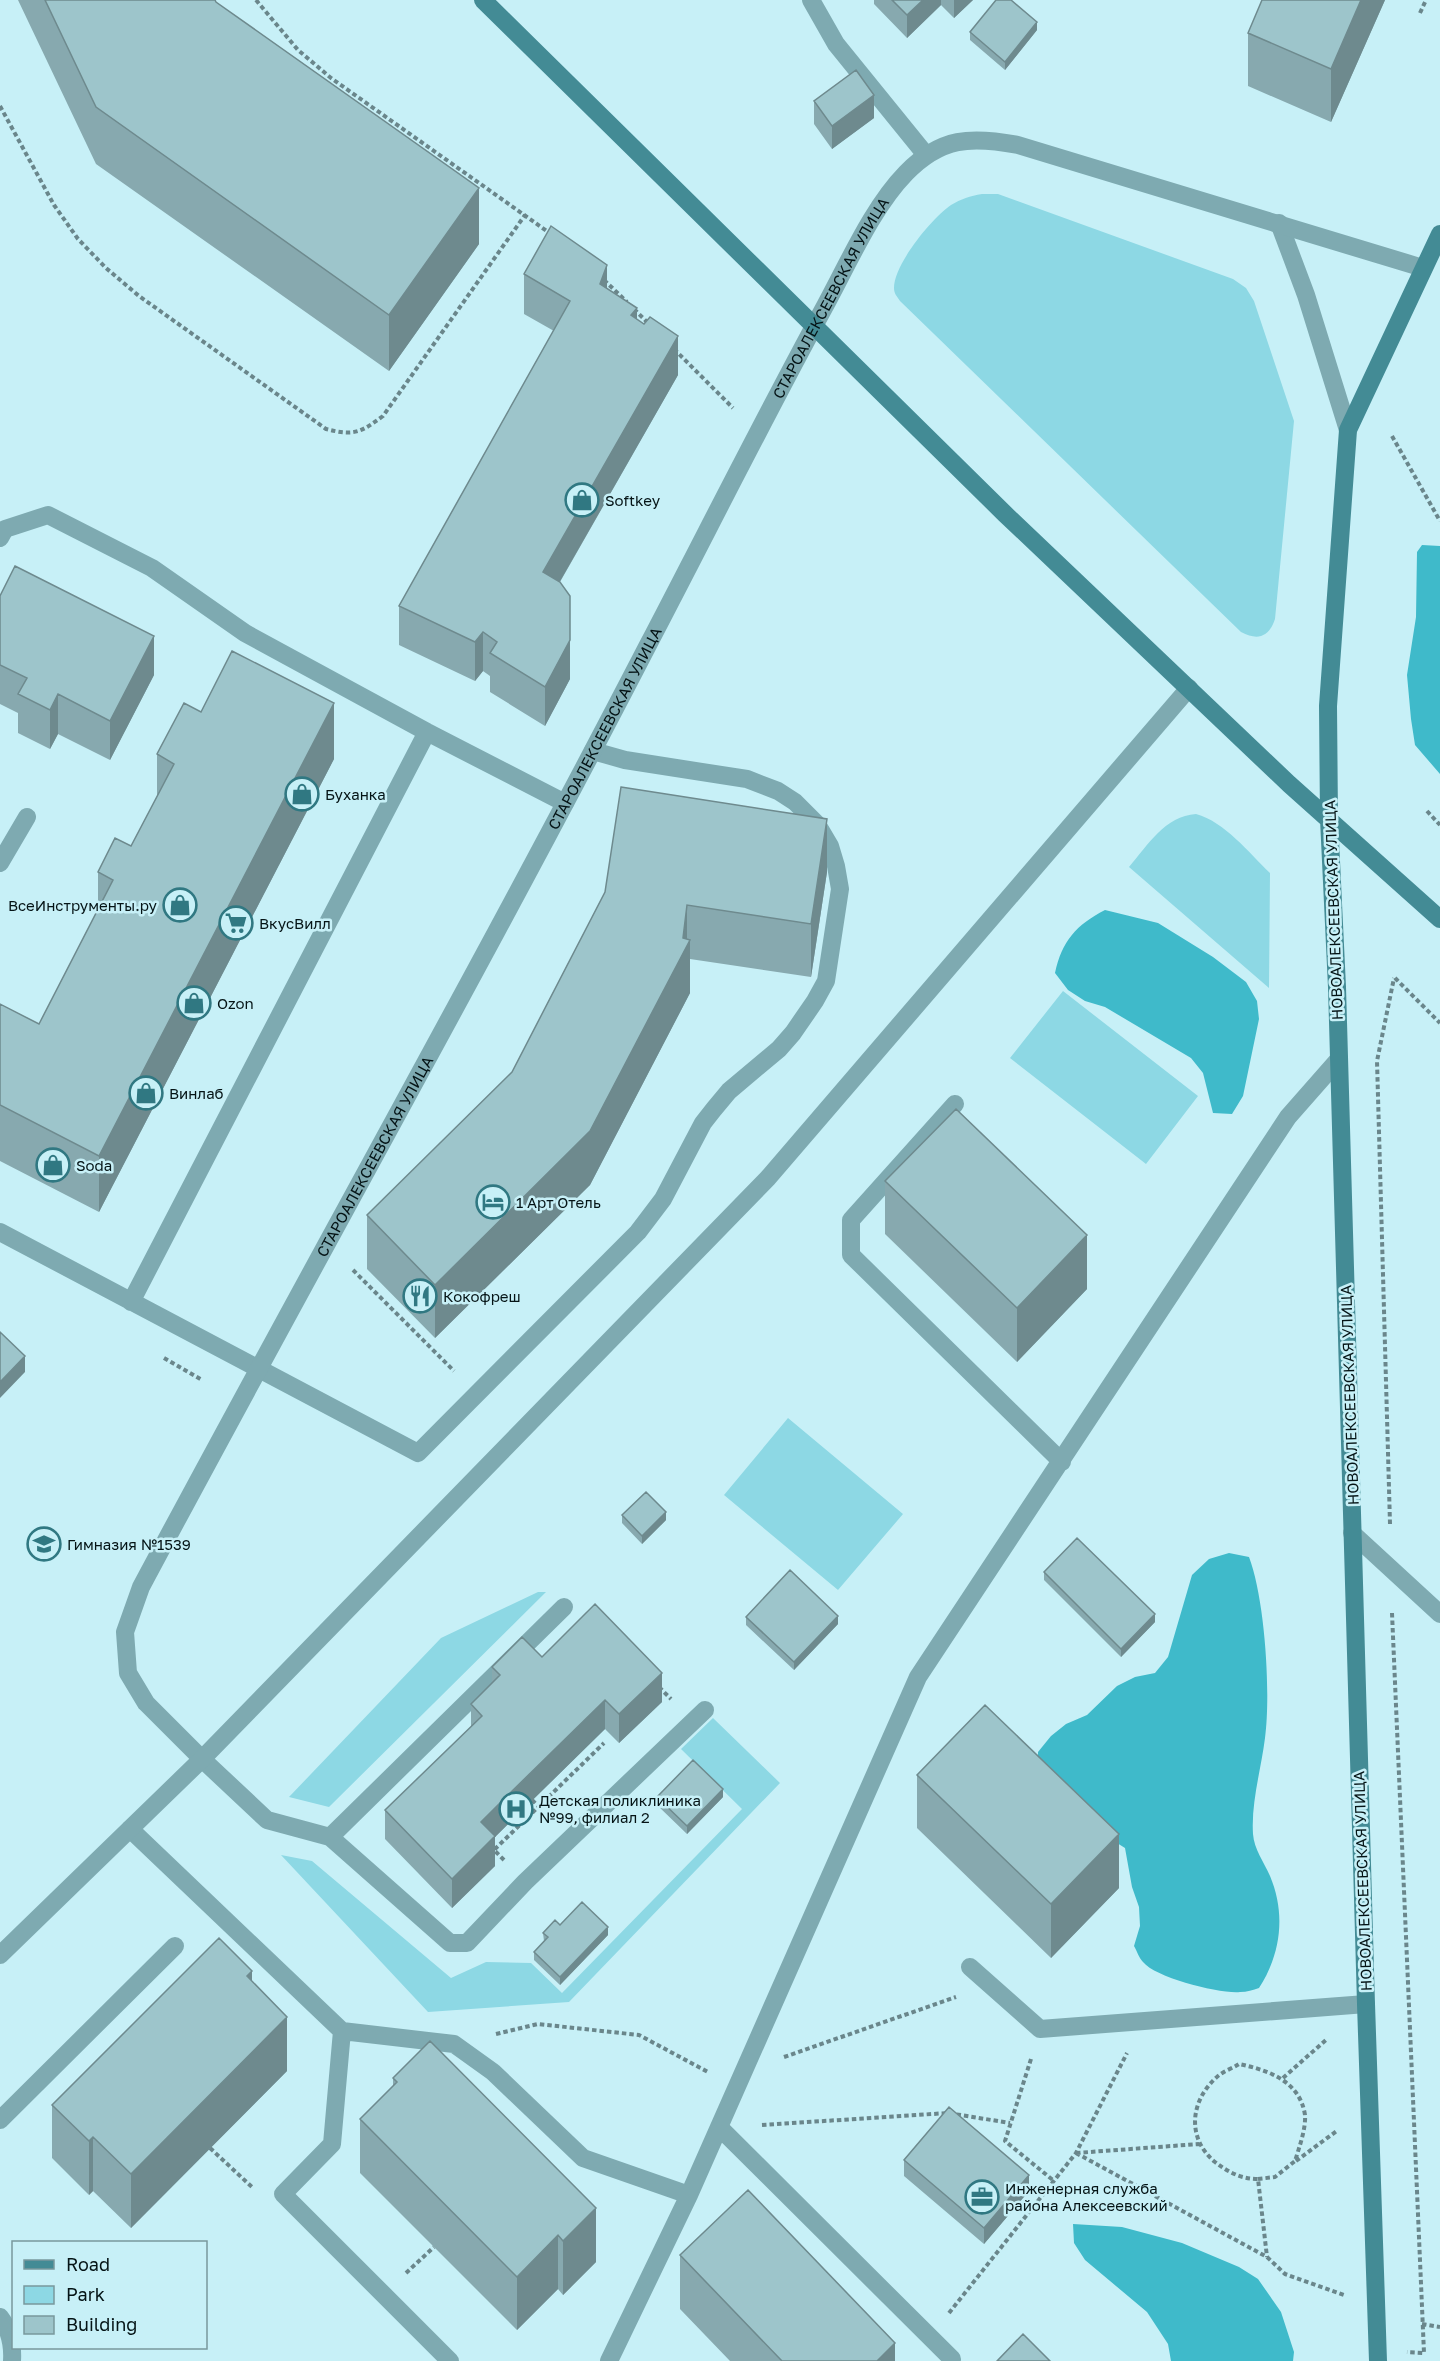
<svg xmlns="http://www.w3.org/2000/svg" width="1440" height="2361" font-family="'Golos Text',sans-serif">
<rect width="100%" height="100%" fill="#c7f0f7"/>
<!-- green -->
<path fill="#8dd8e4" d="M982,194H998L1233,279L1246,288L1254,301L1294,421L1275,619C1269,637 1258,641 1241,632L900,301C897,296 894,294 894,288C894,264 932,218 951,205C961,199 970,196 982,194Z
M1196,814C1225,822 1248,852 1270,873L1269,988L1129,867C1148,845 1165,816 1196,814Z
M1063,991L1198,1096L1146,1164L1010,1058Z
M788,1418L903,1514L838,1590L724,1495Z
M538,1592H546L329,1807L289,1797L441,1638Z
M713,1718L780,1783L569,2002L428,2012L281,1855L312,1861L451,1978L486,1962L531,1963L562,1993L742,1809L681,1749Z"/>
<!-- forest -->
<path fill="#3fbaca" d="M1422,545L1440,546V774L1415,745L1411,719L1407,675L1416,617L1417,552Z
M1105,910L1158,923L1213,957L1246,982L1257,1001L1259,1019L1243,1096L1232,1114L1213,1113L1203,1073L1191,1058L1105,1007L1085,1001L1068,990L1055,973C1062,941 1076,925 1105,910Z
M1229,1553L1249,1557C1265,1599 1271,1693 1265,1738C1261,1770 1251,1802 1253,1834C1254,1849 1264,1862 1270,1876C1286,1914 1281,1954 1259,1988C1253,1990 1247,1992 1240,1992C1220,1994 1156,1978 1143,1962C1139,1958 1137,1951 1134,1946L1140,1926L1139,1907L1132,1887L1125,1848L1109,1838L1038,1774V1752L1051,1736L1066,1724L1087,1715L1117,1686L1135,1677L1155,1673L1168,1657L1192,1575L1209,1559Z
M1073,2224L1122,2227L1182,2243L1239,2267L1258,2279L1281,2312L1294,2352L1293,2361H1171L1168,2344L1147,2312L1085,2260L1074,2243Z"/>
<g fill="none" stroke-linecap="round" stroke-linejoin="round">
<!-- path -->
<path stroke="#6a868b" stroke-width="4" stroke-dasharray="4.5 3" stroke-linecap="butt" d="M256,0L298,50L331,78L551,234
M1420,13L1426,0
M0,106L54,205L78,239L106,268L139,296L326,429C354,436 360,433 383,416L525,215
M604,280L627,302
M634,309L650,325
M674,349L733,408
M1392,436L1440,521
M1427,811L1440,825
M1395,978L1440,1023
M353,1270L454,1371
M164,1358L202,1380
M1390,1524L1377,1061L1394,978
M1392,1613L1424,2353L1407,2352
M659,1687L671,1699
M532,1800L538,1806
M504,1860L494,1850L604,1743
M496,2034L538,2024L639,2035L708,2072
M784,2057L956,1997
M1031,2059L1005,2141L1054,2181
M1283,2078L1327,2039
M762,2125L948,2113L1010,2123
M210,2148L253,2188
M1076,2153L1267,2257L1285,2274L1344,2295
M1076,2153L1199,2144
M1296,2161L1338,2130
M1258,2179L1275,2177L1295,2161C1299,2148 1306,2129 1305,2115C1300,2081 1268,2070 1239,2064C1233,2068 1224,2071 1218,2076C1190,2100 1186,2138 1215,2162C1228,2172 1241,2179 1258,2179L1267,2257
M406,2273L434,2247
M949,2313L1076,2153L1127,2053
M1422,2324L1440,2327"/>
<!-- lane -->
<path stroke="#7eaab1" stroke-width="18" d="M811,0L836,44L926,155
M0,538L5,529L48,515L152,568L245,633L427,732L565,803
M0,863L27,817
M955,1104L851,1220V1255L1062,1462
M0,1232L418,1453L638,1232L663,1199L703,1123L714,1109L729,1091L779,1049L793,1033L815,1001L826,981L840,889L836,866L830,846L817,824L795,802L778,791L747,779L625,760L593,751
M131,1302L427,732
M1352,1533L1440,1614
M202,1759L267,1820L330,1837L564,1607
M130,1829L342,2031L454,2044L493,2072L583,2158L689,2195
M330,1837L450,1943H467L525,1882L705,1710
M970,1967L1040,2029L1366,2004
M342,2031L332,2144L283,2194L450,2361
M0,2120L175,1946
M719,2127L952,2359
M0,2317C10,2330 13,2345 12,2361
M609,2361L689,2195L918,1677L1288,1117L1339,1059"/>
<!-- street -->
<g stroke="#7eaab1" stroke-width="18">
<path d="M1279,223L1306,295L1348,430"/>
<path id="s1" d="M202,1759L146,1703L128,1673L125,1632L141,1587C309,1272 484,962 648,645C707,532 764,418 825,306C849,262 872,208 906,173C941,137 971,136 1018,145L1423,268"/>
<path d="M0,1955L202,1759L768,1178L1189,688"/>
</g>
<!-- secondary -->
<path stroke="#438b95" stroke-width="18" d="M483,0L1005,514L1289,784L1440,919
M1378,2361L1366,2004L1337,987L1329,819L1328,706L1348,430L1440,234"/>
</g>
<!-- wall -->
<path fill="#87a9af" d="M18,0H215L216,2L479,244L389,371L96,164Z
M874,0H973L954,18L941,5L907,38L874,4Z
M1385,0L1331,122L1248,86V33Z
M1037,30L1005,70L970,40V32Z
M814,101L874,118L832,149L814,124Z
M524,274L607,289L637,319L678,375L560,582L570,679L545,726L490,692V676L483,671L475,681L399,645V606L554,331L524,314Z
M0,596L154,675L110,760L58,734L50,749L18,733V713L0,704Z
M201,712L334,759L99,1212L0,1161V1004L39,1024L98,910V872L131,846L157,797V754Z
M827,872L811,977L690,959V993L590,1185L435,1338L367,1269V1215L512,1072L605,892Z
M885,1181L1087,1289L1017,1362L885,1234Z
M622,1515L666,1520L642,1544L622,1523Z
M1044,1572L1155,1622L1121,1657L1044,1580Z
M746,1617L838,1624L794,1670L746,1625Z
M542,1657L662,1702L619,1743L605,1729L506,1826L495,1837V1866L452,1908L385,1839V1810L471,1727V1704L492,1684V1667Z
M917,1775L1119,1888L1051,1958L917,1828Z
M657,1797H723L687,1834L657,1805Z
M560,1925L608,1935L560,1985L534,1960V1952L544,1941L543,1933Z
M252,1981L287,2071L131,2228L93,2191L89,2195L52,2158V2105Z
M393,2078L596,2262L563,2295L558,2289L517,2330L360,2173V2119L393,2086Z
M904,2160L1029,2191L984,2244L904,2176Z
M680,2255L895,2361H730L680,2309Z"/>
<!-- shaded-wall -->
<path fill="#6e8a8e" d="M923,0H941V5L907,38V15Z
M954,0H973L954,18Z
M1361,0H1385L1331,122V69Z
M1037,22V30L1005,70V62Z
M874,95V118L832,149V126Z
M479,188V244L389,371V315Z
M607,265V304L600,284Z
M637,308V347L631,315Z
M678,336V375L543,611V572Z
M570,596V679L545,726V687Z
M483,632V671L475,681V642Z
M154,636V675L110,760V721Z
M58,694V734L50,749V710Z
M334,703V759L99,1212V1156Z
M827,819V872L811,977V924Z
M687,905V945L690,940V993L590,1185L435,1338V1285L683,938Z
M1087,1235V1289L1017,1362V1308Z
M25,1356V1372L0,1398V1382Z
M666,1512V1520L642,1544V1536Z
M1155,1614V1622L1121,1657V1649Z
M838,1616V1624L794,1670V1662Z
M662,1673V1702L619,1743V1714Z
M605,1700V1729L495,1837V1866L452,1908V1879L481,1822Z
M723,1789V1797L687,1834V1826Z
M1119,1834V1888L1051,1958V1904Z
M608,1927V1935L560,1985V1977Z
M252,1971V2024L247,1976Z
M287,2017V2071L131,2228V2174Z
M93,2137V2191L89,2195V2141Z
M1029,2175V2191L984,2244V2228Z
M596,2208V2262L563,2295V2241Z
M558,2235V2289L517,2330V2277Z
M895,2343V2361H877Z"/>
<!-- building -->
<path fill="#9dc5cb" stroke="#6e8a8e" stroke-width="1.5" d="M45,0H215L216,2L479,188L389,315L96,107Z
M892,0H923L907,15Z
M996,0H1011L1037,22L1005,62L970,32Z
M1262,0H1361L1331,69L1248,33Z
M856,70L874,95L832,126L814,101Z
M551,226L607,265L600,284L637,308L631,315L644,324L650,317L678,336L543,572L560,582L570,596V640L545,687L490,653L497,642L483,632L475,642L399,606L570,301L524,274Z
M15,566L154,636L110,721L58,694L50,710L18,694L27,678L0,665V596Z
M232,651L334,703L99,1156L0,1105V1004L39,1024L113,880L98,872L115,838L131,846L174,764L157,754L184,703L201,712Z
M621,787L827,819L811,924L687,905L683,938L690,940L590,1131L435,1285L367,1215L512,1072L605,892Z
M956,1109L1087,1235L1017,1308L885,1181Z
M0,1332L25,1356L0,1382Z
M646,1492L666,1512L642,1536L622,1515Z
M1077,1538L1155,1614L1121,1649L1044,1572Z
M790,1570L838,1616L794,1662L746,1617Z
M595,1604L662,1673L619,1714L605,1700L506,1797L481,1822L495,1836L452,1879L385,1810L482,1716L471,1704L500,1675L492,1667L522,1637L542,1657Z
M985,1705L1119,1834L1051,1904L917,1775Z
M693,1760L723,1789L687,1826L657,1797Z
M582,1902L608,1927L560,1977L534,1952L548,1937L543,1933L555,1920L560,1925Z
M219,1938L252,1971L247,1976L287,2017L131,2174L93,2137L89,2141L52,2105Z
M430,2041L596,2208L563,2241L558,2235L517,2277L360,2119L397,2082L393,2078Z
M949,2107L1029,2175L984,2228L904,2160Z
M748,2190L895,2343L877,2361H782L680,2255Z
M1023,2334L1050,2361H997Z"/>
<!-- icons -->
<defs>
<symbol id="shop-ring" viewBox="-11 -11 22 22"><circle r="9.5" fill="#c7f0f7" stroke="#307882" stroke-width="1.5"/><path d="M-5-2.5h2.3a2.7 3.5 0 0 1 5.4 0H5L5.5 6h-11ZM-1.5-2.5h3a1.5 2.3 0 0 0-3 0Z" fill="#307882"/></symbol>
<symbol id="supermarket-ring" viewBox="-11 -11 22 22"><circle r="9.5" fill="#c7f0f7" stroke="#307882" stroke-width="1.5"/><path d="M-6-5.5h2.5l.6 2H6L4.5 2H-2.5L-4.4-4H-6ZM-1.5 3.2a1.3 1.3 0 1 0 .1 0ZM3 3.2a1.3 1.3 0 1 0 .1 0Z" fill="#307882"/></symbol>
<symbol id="hotel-ring" viewBox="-11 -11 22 22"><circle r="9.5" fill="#c7f0f7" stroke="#307882" stroke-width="1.5"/><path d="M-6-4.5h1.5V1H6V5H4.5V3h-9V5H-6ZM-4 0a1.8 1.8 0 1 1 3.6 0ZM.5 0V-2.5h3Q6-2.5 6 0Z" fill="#307882"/></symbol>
<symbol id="restaurant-ring" viewBox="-11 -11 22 22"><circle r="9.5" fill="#c7f0f7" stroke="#307882" stroke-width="1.5"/><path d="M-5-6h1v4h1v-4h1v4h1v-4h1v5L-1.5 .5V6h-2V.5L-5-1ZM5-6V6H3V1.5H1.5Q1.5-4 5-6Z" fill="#307882"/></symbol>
<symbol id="school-ring" viewBox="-11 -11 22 22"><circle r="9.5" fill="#c7f0f7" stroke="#307882" stroke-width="1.5"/><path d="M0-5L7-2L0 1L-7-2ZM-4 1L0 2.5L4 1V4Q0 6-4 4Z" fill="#307882"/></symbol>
<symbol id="hospital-ring" viewBox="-11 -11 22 22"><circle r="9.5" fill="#c7f0f7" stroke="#307882" stroke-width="1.5"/><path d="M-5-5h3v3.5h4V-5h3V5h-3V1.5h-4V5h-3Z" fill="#307882"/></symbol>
<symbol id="office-ring" viewBox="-11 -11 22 22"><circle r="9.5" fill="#c7f0f7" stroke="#307882" stroke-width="1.5"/><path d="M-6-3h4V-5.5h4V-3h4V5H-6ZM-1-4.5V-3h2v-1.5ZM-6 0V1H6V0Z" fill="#307882"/></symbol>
</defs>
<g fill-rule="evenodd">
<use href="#shop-ring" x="563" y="481" width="38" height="38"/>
<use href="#shop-ring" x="283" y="775" width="38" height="38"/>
<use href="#shop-ring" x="161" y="886" width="38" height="38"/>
<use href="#supermarket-ring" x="217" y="904" width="38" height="38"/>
<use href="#shop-ring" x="175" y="984" width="38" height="38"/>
<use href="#shop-ring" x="127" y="1074" width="38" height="38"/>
<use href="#shop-ring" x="34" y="1146" width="38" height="38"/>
<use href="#hotel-ring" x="474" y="1183" width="38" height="38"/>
<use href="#restaurant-ring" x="401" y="1277" width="38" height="38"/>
<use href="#school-ring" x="25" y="1525" width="38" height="38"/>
<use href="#hospital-ring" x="497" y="1790" width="38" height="38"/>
<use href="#office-ring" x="963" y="2178" width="38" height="38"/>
</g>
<g text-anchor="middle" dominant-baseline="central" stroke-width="5" stroke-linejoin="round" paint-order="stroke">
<!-- street labels -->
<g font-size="15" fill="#051416" stroke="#c7f0f7">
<text stroke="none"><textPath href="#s1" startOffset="1665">СТАРОАЛЕКСЕЕВСКАЯ УЛИЦА</textPath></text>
<text stroke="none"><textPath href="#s1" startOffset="1179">СТАРОАЛЕКСЕЕВСКАЯ УЛИЦА</textPath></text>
<text transform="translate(1333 910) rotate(-92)">НОВОАЛЕКСЕЕВСКАЯ УЛИЦА</text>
<text stroke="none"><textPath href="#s1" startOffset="693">СТАРОАЛЕКСЕЕВСКАЯ УЛИЦА</textPath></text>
<text transform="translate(1349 1395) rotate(-92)">НОВОАЛЕКСЕЕВСКАЯ УЛИЦА</text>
<text transform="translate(1362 1881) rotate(-92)">НОВОАЛЕКСЕЕВСКАЯ УЛИЦА</text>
</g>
<!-- poi labels -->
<g font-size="15" fill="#051416" stroke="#c7f0f7" text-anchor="start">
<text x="605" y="500">Softkey</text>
<text x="325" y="794">Буханка</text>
<text x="157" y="905" text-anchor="end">ВсеИнструменты.ру</text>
<text x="259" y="923">ВкусВилл</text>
<text x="217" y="1003">Ozon</text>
<text x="169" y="1093">Винлаб</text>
<text x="76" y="1165">Soda</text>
<text x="516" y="1202">1 Арт Отель</text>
<text x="443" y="1296">Кокофреш</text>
<text x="67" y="1544">Гимназия №1539</text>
<text x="539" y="1800">Детская поликлиника<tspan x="539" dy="17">№99, филиал 2</tspan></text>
<text x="1005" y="2188">Инженерная служба<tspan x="1005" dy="17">района Алексеевский</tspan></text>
</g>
</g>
<!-- legend -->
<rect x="12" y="2241" width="195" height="108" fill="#c7f0f7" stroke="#79989d" stroke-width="1.5"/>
<rect x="24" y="2260" width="30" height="9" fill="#438b95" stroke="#79989d" stroke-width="1.5"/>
<text x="66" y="2271" font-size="18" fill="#051416">Road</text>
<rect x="24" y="2286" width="30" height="18" fill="#8dd8e4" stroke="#79989d" stroke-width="1.5"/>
<text x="66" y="2301" font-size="18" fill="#051416">Park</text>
<rect x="24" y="2316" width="30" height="18" fill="#9dc5cb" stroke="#79989d" stroke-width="1.5"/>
<text x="66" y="2331" font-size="18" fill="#051416">Building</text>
</svg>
